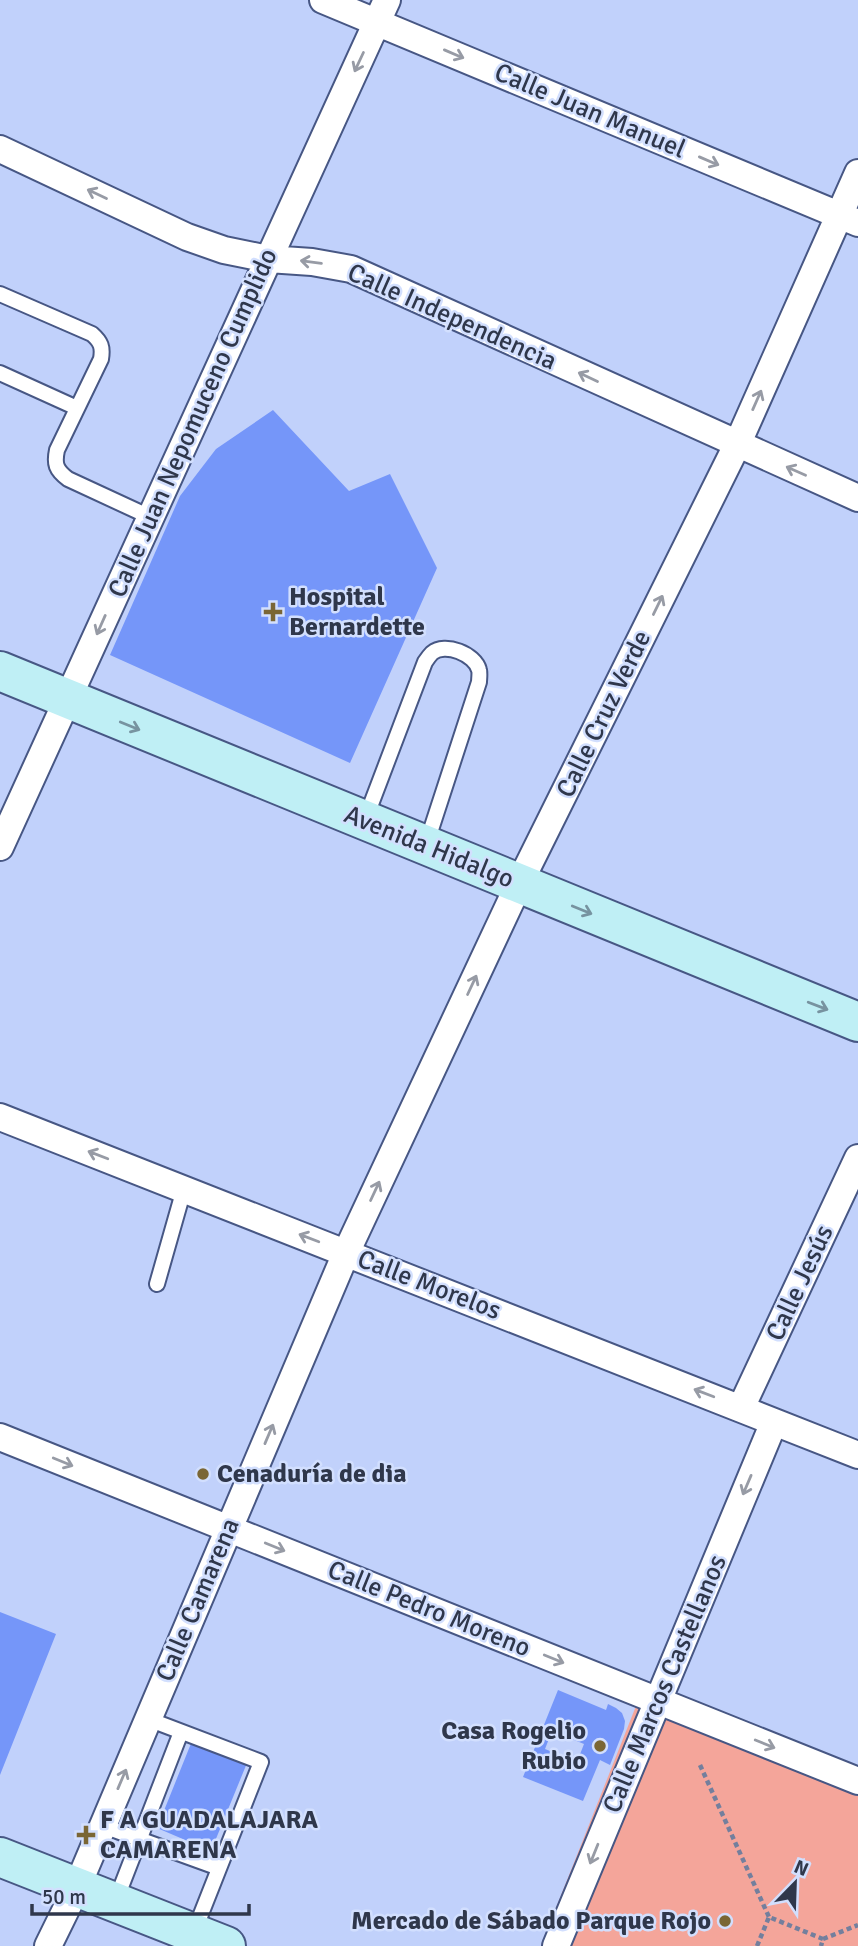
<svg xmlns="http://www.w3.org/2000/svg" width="858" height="1946" font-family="Signika,sans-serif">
<rect width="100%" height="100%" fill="#c1d1fb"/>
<!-- green -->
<path fill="#f4a59a" d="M636,1706L858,1796V1946H541Z"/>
<!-- building -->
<path fill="#7596f9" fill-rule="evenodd" d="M273,410L349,491L390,474L437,568L350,763L110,655L180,496L216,449Z
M0,1612L56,1634L0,1775Z
M558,1690L606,1710L608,1704L616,1708L622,1713L625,1721L624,1729L610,1765L600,1760L583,1801L523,1777ZM552,1731L584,1744L577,1762L545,1749Z
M192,1741L247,1763L211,1851L157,1828Z"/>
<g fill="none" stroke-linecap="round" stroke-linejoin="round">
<defs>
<path id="service" d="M0,294L92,334C101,342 103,347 101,359L57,450C54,464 56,470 68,479L150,517
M0,373L77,408
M365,820L425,662C427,659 429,656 432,653C445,642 475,654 479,670C480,672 479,680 479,682L426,845
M157,1284L184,1189
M148,1719L261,1762L194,1932
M103,1826L219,1868
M116,1900L181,1732"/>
<path id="minor" d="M323,0L858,223
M0,149L187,237L224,250L268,259L312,262L351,269L858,498
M0,847L387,0
M0,1117L858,1455
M741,1408L858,1158
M0,1437L858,1781
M48,1946L77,1887L346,1253L519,884L737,445L858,173
M556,1946L774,1422"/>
<path id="secondary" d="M0,671L858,1022
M0,1857L226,1946"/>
</defs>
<!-- service casing -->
<use href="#service" stroke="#475784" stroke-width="18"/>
<!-- minor casing -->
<use href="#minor" stroke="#475784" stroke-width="30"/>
<!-- secondary casing -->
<use href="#secondary" stroke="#475784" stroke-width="42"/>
<!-- path -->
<path stroke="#737f9d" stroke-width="4.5" stroke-dasharray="5 3.5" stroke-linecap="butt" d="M700,1765L769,1917
M823,1939L858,1925
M757,1946L769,1917L823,1939L821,1946"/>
<!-- service -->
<use href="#service" stroke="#fff" stroke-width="14"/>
<!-- minor -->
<use href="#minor" stroke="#fff" stroke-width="26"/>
<!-- secondary -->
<use href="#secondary" stroke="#bfeff5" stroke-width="38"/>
</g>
<!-- one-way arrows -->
<defs><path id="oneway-shaft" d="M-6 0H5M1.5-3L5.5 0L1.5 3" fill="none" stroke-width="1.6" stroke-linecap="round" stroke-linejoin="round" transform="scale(1.75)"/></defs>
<g stroke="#979ba5">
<use href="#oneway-shaft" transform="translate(454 54) rotate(23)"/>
<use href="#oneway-shaft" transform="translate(359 62) rotate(115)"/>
<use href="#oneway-shaft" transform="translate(709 161) rotate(23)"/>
<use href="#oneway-shaft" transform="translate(97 194) rotate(-155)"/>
<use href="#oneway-shaft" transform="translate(311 262) rotate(-173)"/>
<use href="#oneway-shaft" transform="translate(588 377) rotate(-155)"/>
<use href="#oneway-shaft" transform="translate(757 400) rotate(-66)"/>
<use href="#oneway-shaft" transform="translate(796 471) rotate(-156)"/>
<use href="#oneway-shaft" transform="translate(658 605) rotate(-64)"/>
<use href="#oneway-shaft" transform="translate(101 625) rotate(114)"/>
<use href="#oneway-shaft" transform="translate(472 985) rotate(-65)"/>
<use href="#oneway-shaft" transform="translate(98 1155) rotate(-159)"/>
<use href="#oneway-shaft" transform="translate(375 1191) rotate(-65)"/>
<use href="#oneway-shaft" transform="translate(309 1238) rotate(-159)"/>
<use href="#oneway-shaft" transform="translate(704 1393) rotate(-159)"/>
<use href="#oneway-shaft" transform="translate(269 1434) rotate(-67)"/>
<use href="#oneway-shaft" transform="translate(63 1462) rotate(22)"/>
<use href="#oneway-shaft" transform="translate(747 1485) rotate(113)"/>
<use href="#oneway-shaft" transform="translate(275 1547) rotate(22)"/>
<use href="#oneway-shaft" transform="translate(554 1659) rotate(22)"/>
<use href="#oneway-shaft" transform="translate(765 1744) rotate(22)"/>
<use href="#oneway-shaft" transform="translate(122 1779) rotate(-67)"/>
<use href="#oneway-shaft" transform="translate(594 1854) rotate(112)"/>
</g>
<g stroke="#7793a0">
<use href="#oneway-shaft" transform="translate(130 726) rotate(22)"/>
<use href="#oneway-shaft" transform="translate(582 910) rotate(22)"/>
<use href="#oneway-shaft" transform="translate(818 1006) rotate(21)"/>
</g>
<!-- markers -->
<g fill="#7a6635" stroke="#d2dffe" stroke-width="2.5">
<path d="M269.5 601.5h7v7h7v7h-7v7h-7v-7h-7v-7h7z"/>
<circle cx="203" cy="1474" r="7"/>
<circle cx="600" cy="1746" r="7"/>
<path d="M82.5 1824.5h7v7h7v7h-7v7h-7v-7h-7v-7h7z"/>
<circle cx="725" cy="1921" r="7"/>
</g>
<g text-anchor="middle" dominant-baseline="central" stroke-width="5" stroke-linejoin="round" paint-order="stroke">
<!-- street labels -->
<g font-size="26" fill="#2f374b" stroke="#d2dffe">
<text transform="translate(590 111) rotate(23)">Calle Juan Manuel</text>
<text transform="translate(452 317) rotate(24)">Calle Independencia</text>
<text transform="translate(193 423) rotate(-66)">Calle Juan Nepomuceno Cumplido</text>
<text transform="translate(604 714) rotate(-64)">Calle Cruz Verde</text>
<text transform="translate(429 847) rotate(22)">Avenida Hidalgo</text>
<text transform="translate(800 1283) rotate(-65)">Calle Jesús</text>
<text transform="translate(429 1285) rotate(21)">Calle Morelos</text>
<text transform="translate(198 1600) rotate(-67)">Calle Camarena</text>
<text transform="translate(429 1609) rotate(22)">Calle Pedro Moreno</text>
<text transform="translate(665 1684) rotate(-67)">Calle Marcos Castellanos</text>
</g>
<!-- poi labels -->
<g font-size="26" font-weight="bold" fill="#2f374b" stroke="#d2dffe" text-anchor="start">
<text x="289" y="597">Hospital<tspan x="289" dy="30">Bernardette</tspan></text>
<text x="217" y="1474">Cenaduría de dia</text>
<text x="586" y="1731" text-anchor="end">Casa Rogelio<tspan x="586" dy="30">Rubio</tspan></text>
<text x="100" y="1820">F A GUADALAJARA<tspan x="100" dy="30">CAMARENA</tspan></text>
<text x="711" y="1921" text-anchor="end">Mercado de Sábado Parque Rojo</text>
</g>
</g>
<!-- north arrow -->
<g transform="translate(795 1883) rotate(23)" stroke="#d2dffe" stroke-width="5" paint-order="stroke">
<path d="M0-5L12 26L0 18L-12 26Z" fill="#2f374b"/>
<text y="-10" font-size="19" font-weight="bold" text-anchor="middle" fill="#2f374b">N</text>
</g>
<!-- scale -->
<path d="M32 1904v10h217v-10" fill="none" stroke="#2f374b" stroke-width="3.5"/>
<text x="42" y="1904" font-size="21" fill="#2f374b" stroke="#d2dffe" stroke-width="5" paint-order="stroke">50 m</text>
</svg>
